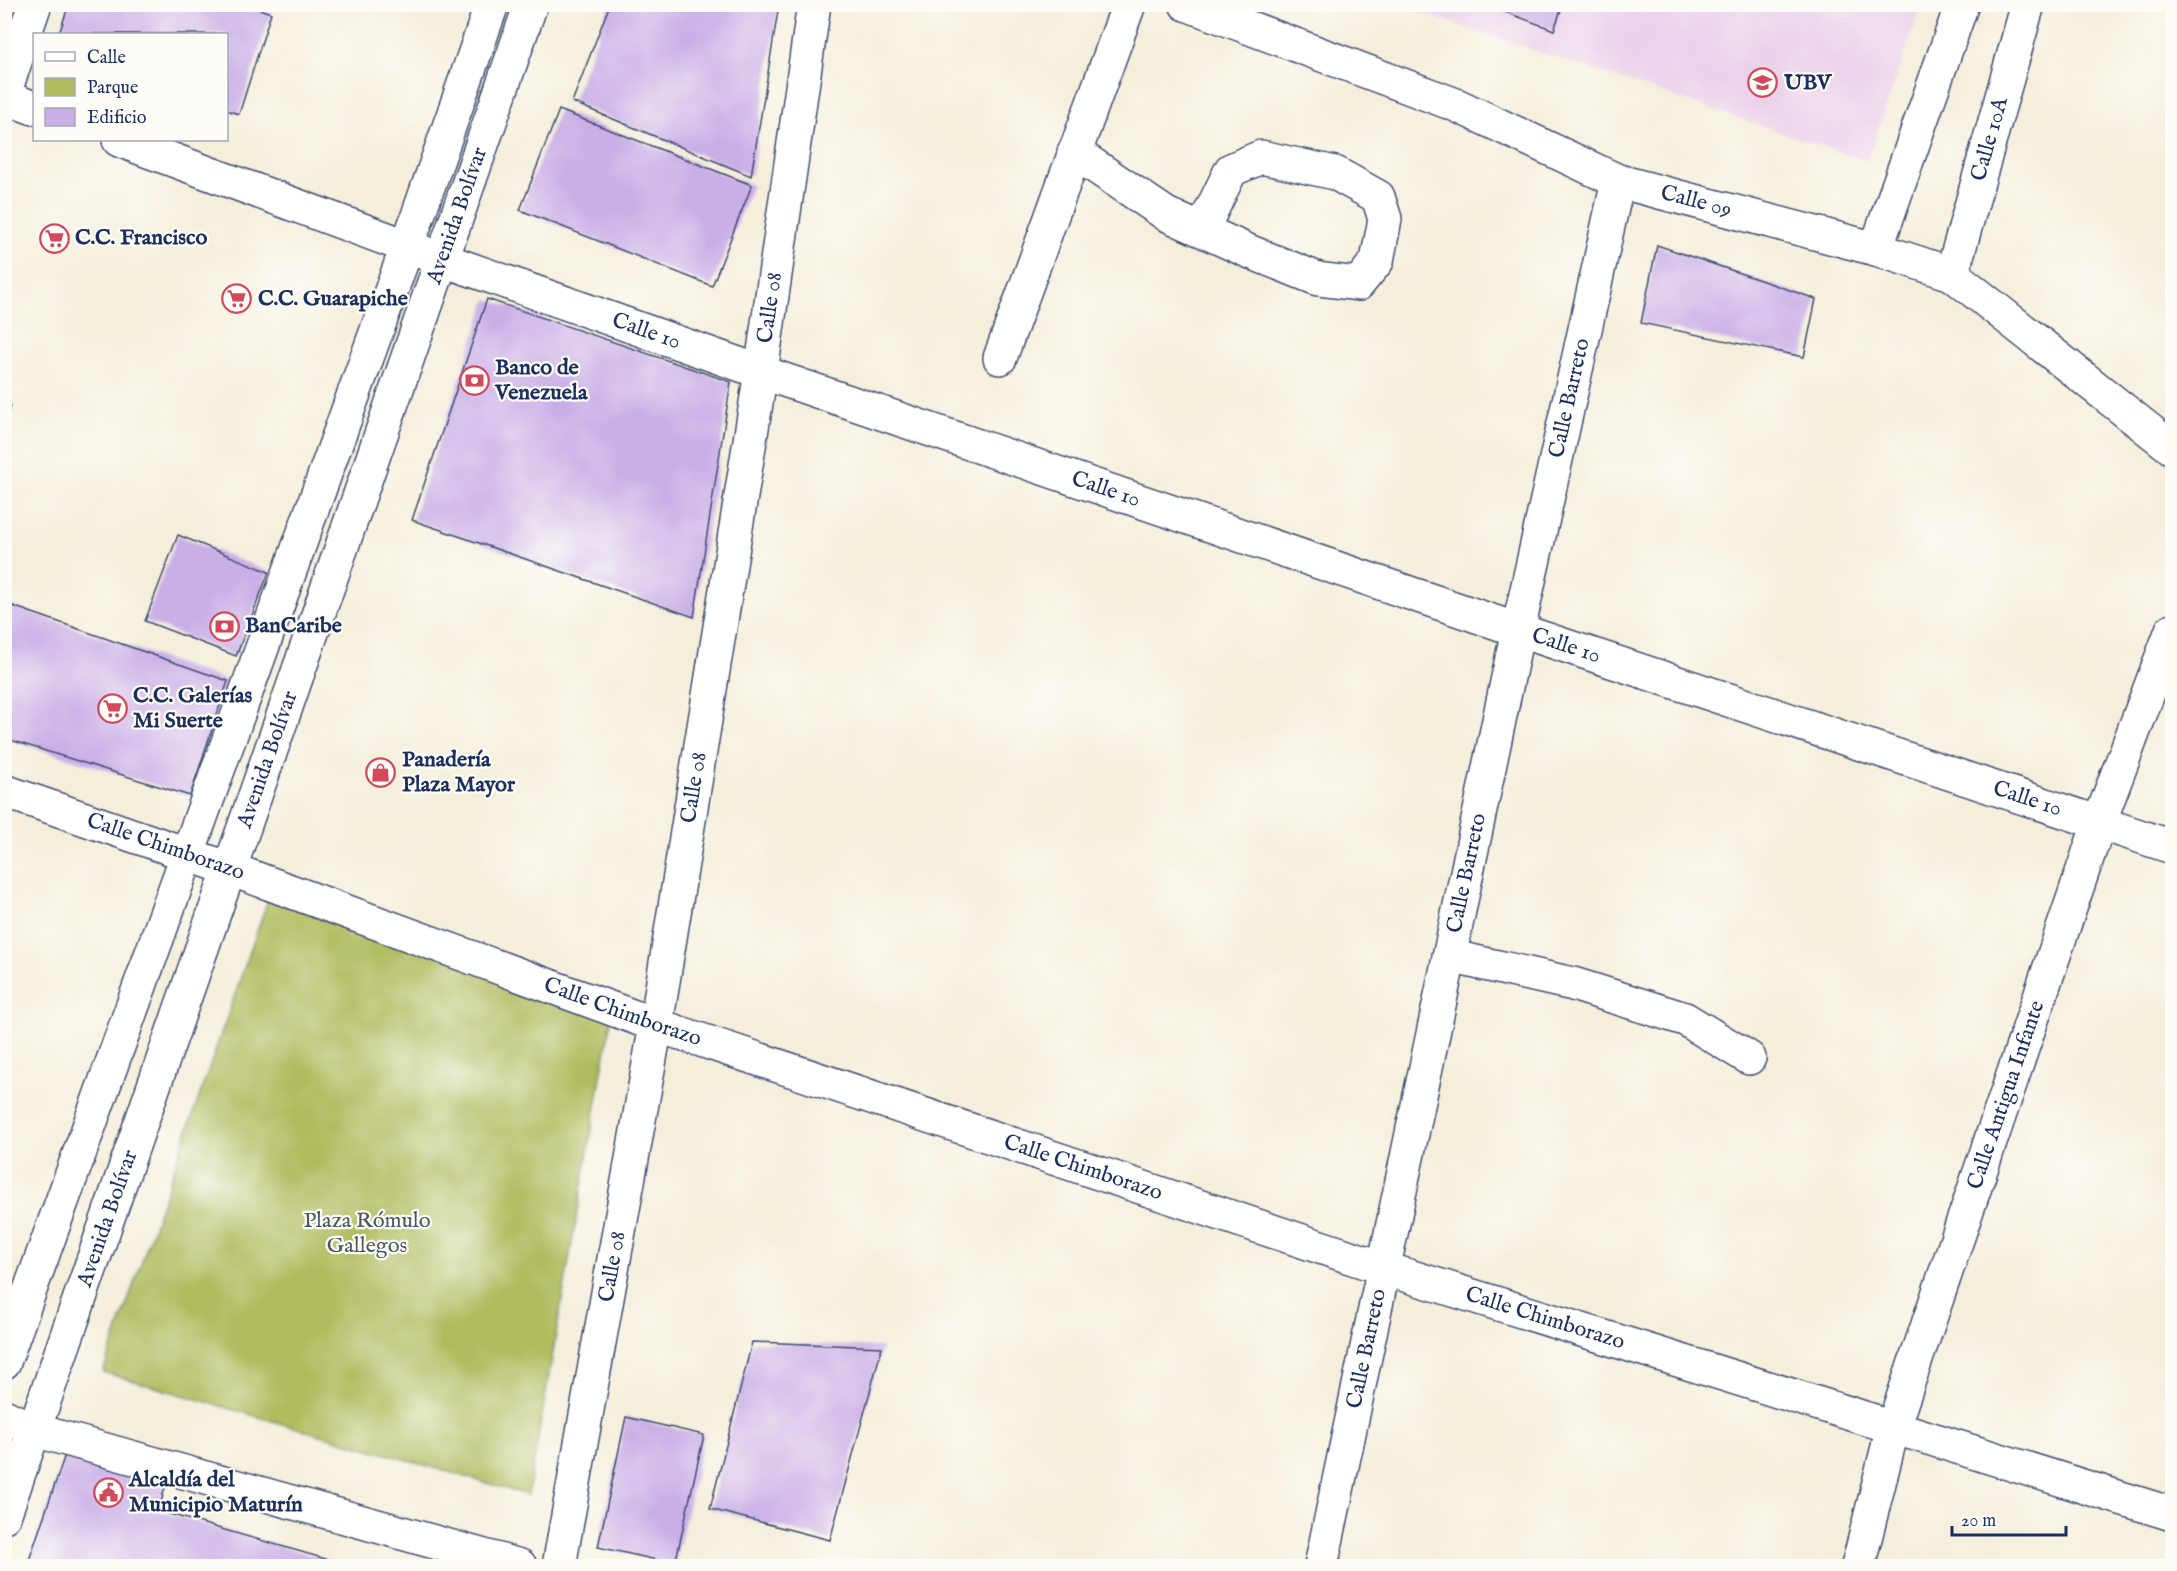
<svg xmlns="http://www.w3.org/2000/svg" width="2177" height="1571" font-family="'IM FELL English',serif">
<rect width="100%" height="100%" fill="#fdfcf7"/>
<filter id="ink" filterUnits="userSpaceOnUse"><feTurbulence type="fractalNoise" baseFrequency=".0167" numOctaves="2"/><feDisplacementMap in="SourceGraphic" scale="12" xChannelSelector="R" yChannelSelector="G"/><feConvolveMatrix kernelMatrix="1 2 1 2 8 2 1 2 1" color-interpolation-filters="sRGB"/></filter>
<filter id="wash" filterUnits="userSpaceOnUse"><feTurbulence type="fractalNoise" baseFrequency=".008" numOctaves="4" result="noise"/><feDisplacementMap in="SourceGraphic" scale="24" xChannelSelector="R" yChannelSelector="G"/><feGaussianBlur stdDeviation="1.35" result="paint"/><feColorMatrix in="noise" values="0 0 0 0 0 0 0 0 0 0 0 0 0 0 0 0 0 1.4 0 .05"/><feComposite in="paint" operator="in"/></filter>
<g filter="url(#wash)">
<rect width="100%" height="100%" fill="#f4eeda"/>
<!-- built -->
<path fill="#ecd1ea" d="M1398,5H1922L1867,161Z"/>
<!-- green -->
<path fill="#afbb5d" stroke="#65755e" stroke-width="1.5" d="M277,874L614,1003L528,1495L103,1372Z"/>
<g id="blocks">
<!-- building -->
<path fill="#caafe7" d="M69,4H244L271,13L239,114L226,110V34H59Z
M610,4L779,5L751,176L572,102Z
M1484,4H1563L1554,30Z
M559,110L752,185L712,286L520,210Z
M1657,245L1816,299L1804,357L1641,323Z
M487,299L731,382L694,617L412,520Z
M4,403L11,406L5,423H4Z
M178,535L269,572L236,656L145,621Z
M4,603L228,681L190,796L4,738Z
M752,1342L882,1347L830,1540L710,1509Z
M626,1417L704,1435L675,1564L598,1547Z
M68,1446L168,1475L159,1511L350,1566H27Z"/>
</g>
</g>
<g filter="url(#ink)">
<use href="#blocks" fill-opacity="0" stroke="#3c4c71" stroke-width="1.5"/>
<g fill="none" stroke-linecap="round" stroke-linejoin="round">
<defs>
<g id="minor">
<path id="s1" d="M1186,4L1456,105L1618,181L1876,249L1952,274L2172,448"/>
<path d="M4,94L35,4"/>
<path d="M4,97L34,108"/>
<path id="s2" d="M119,140L441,259L761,372L1518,630L2172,847"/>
<path d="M1074,152L1166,214L1248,251L1318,279L1358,284L1377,261L1385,219L1378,197L1335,173L1261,157L1231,170L1202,230"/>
<path d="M1876,249L1962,4"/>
<path id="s3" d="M1952,274L2028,4"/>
<path d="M1000,358L1129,4"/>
<path id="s4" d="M4,791L230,869L656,1025L1383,1268L2172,1514"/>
<path d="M1449,956L1573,984L1685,1019L1749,1058"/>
<path d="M4,1362L407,247L492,4"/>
<path d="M4,1416L34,1430L520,1566"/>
<path id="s5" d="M4,1516L531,4"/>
<path id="s6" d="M559,1566L656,1025L761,372L814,4"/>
<path id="s7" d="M1321,1566L1518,630L1618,181"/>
<path id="s8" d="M1858,1566L1893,1427L2099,823L2172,630"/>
</g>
</defs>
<!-- minor casing -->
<use href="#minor" stroke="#3c4c71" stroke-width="36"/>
<!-- minor -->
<use href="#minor" stroke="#fff" stroke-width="33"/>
</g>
</g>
<!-- icons -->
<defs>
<symbol id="university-ring" viewBox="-11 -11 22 22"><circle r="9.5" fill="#fdfcf7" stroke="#d1495b" stroke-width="1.5"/><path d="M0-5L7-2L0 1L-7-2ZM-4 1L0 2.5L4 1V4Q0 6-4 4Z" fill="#d1495b"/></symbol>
<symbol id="supermarket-ring" viewBox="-11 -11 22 22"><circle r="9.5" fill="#fdfcf7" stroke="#d1495b" stroke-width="1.5"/><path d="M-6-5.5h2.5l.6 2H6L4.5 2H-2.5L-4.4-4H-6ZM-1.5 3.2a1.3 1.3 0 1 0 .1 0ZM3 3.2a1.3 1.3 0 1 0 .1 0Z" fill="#d1495b"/></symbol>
<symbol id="bank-ring" viewBox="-11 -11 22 22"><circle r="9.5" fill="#fdfcf7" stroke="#d1495b" stroke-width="1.5"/><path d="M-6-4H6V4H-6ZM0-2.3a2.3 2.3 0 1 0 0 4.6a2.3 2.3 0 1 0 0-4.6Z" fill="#d1495b"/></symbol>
<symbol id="shop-ring" viewBox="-11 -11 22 22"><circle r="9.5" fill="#fdfcf7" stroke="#d1495b" stroke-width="1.5"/><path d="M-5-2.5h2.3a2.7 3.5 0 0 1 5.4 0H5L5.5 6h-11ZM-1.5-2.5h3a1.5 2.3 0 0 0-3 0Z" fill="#d1495b"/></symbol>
<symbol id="civic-ring" viewBox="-11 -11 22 22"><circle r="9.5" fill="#fdfcf7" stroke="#d1495b" stroke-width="1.5"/><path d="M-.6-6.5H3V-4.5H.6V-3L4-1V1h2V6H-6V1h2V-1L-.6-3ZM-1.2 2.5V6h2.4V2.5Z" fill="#d1495b"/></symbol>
</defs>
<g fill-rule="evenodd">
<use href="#university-ring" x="1746" y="66" width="33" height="33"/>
<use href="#supermarket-ring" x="38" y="222" width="33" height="33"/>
<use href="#supermarket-ring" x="220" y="282" width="33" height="33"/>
<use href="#bank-ring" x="458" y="364" width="33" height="33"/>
<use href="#bank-ring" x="208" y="610" width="33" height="33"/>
<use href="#supermarket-ring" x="96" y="692" width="33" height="33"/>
<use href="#shop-ring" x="364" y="756" width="33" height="33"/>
<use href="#civic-ring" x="92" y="1476" width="33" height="33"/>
</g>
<g text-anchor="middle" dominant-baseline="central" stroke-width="4.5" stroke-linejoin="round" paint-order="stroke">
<!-- poi labels -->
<g font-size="22" font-weight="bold" fill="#1b2f5e" stroke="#fdfcf7" text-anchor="start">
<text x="1784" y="83">UBV</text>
<text x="75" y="238">C.C. Francisco</text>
<text x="258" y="299">C.C. Guarapiche</text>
<text x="495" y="368">Banco de<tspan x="495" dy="25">Venezuela</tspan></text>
<text x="245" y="626">BanCaribe</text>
<text x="133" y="696">C.C. Galerías<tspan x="133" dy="25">Mi Suerte</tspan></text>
<text x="402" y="760">Panadería<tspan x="402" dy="25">Plaza Mayor</tspan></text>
<text x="129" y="1480">Alcaldía del<tspan x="129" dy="25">Municipio Maturín</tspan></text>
</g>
<!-- street labels -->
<g font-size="22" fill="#1b2f5e" stroke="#fdfcf7">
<text stroke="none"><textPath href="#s3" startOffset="140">Calle 10A</textPath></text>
<text stroke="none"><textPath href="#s1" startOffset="548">Calle 09</textPath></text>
<text stroke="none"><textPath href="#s5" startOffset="1377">Avenida Bolívar</textPath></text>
<text stroke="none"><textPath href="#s6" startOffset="1276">Calle 08</textPath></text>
<text stroke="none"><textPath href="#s2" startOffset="561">Calle 10</textPath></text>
<text stroke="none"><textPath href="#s7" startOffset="1194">Calle Barreto</textPath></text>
<text stroke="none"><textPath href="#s2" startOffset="1047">Calle 10</textPath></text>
<text stroke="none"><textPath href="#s2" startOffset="1533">Calle 10</textPath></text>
<text stroke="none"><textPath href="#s5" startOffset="801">Avenida Bolívar</textPath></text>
<text stroke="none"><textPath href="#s6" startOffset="790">Calle 08</textPath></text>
<text stroke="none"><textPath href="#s2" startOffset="2019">Calle 10</textPath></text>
<text stroke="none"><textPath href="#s4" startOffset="171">Calle Chimborazo</textPath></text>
<text stroke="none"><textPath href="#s7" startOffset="708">Calle Barreto</textPath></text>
<text stroke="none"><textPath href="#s4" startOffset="657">Calle Chimborazo</textPath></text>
<text stroke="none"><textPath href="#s8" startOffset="494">Calle Antigua Infante</textPath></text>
<text stroke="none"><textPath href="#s4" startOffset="1143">Calle Chimborazo</textPath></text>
<text stroke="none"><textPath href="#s5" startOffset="315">Avenida Bolívar</textPath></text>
<text stroke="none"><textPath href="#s6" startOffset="304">Calle 08</textPath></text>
<text stroke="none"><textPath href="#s4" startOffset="1629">Calle Chimborazo</textPath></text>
<text stroke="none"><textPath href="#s7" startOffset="222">Calle Barreto</textPath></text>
</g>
<!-- park labels -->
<g font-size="22" fill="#47595e" stroke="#fdfcf7">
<text x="367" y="1221">Plaza Rómulo<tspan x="367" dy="25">Gallegos</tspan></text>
</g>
</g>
<!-- margin -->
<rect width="2177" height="1571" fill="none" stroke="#fdfcf7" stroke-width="24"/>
<!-- legend -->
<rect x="33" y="33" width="195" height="108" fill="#fdfcf7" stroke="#a3aaba" stroke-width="1.5"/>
<rect x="45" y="52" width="30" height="9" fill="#ffffff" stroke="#a3aaba" stroke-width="1.5"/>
<text x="87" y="63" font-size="18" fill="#1b2f5e">Calle</text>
<rect x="45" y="78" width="30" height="18" fill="#afbb5d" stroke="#a3aaba" stroke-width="1.5"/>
<text x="87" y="93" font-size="18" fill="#1b2f5e">Parque</text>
<rect x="45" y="108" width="30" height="18" fill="#caafe7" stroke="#a3aaba" stroke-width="1.5"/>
<text x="87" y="123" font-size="18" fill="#1b2f5e">Edificio</text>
<!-- scale -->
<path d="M1952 1526v9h114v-9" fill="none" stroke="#1b2f5e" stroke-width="3"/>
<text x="1961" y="1526" font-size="18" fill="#1b2f5e" stroke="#fdfcf7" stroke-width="4.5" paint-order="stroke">20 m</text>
</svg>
